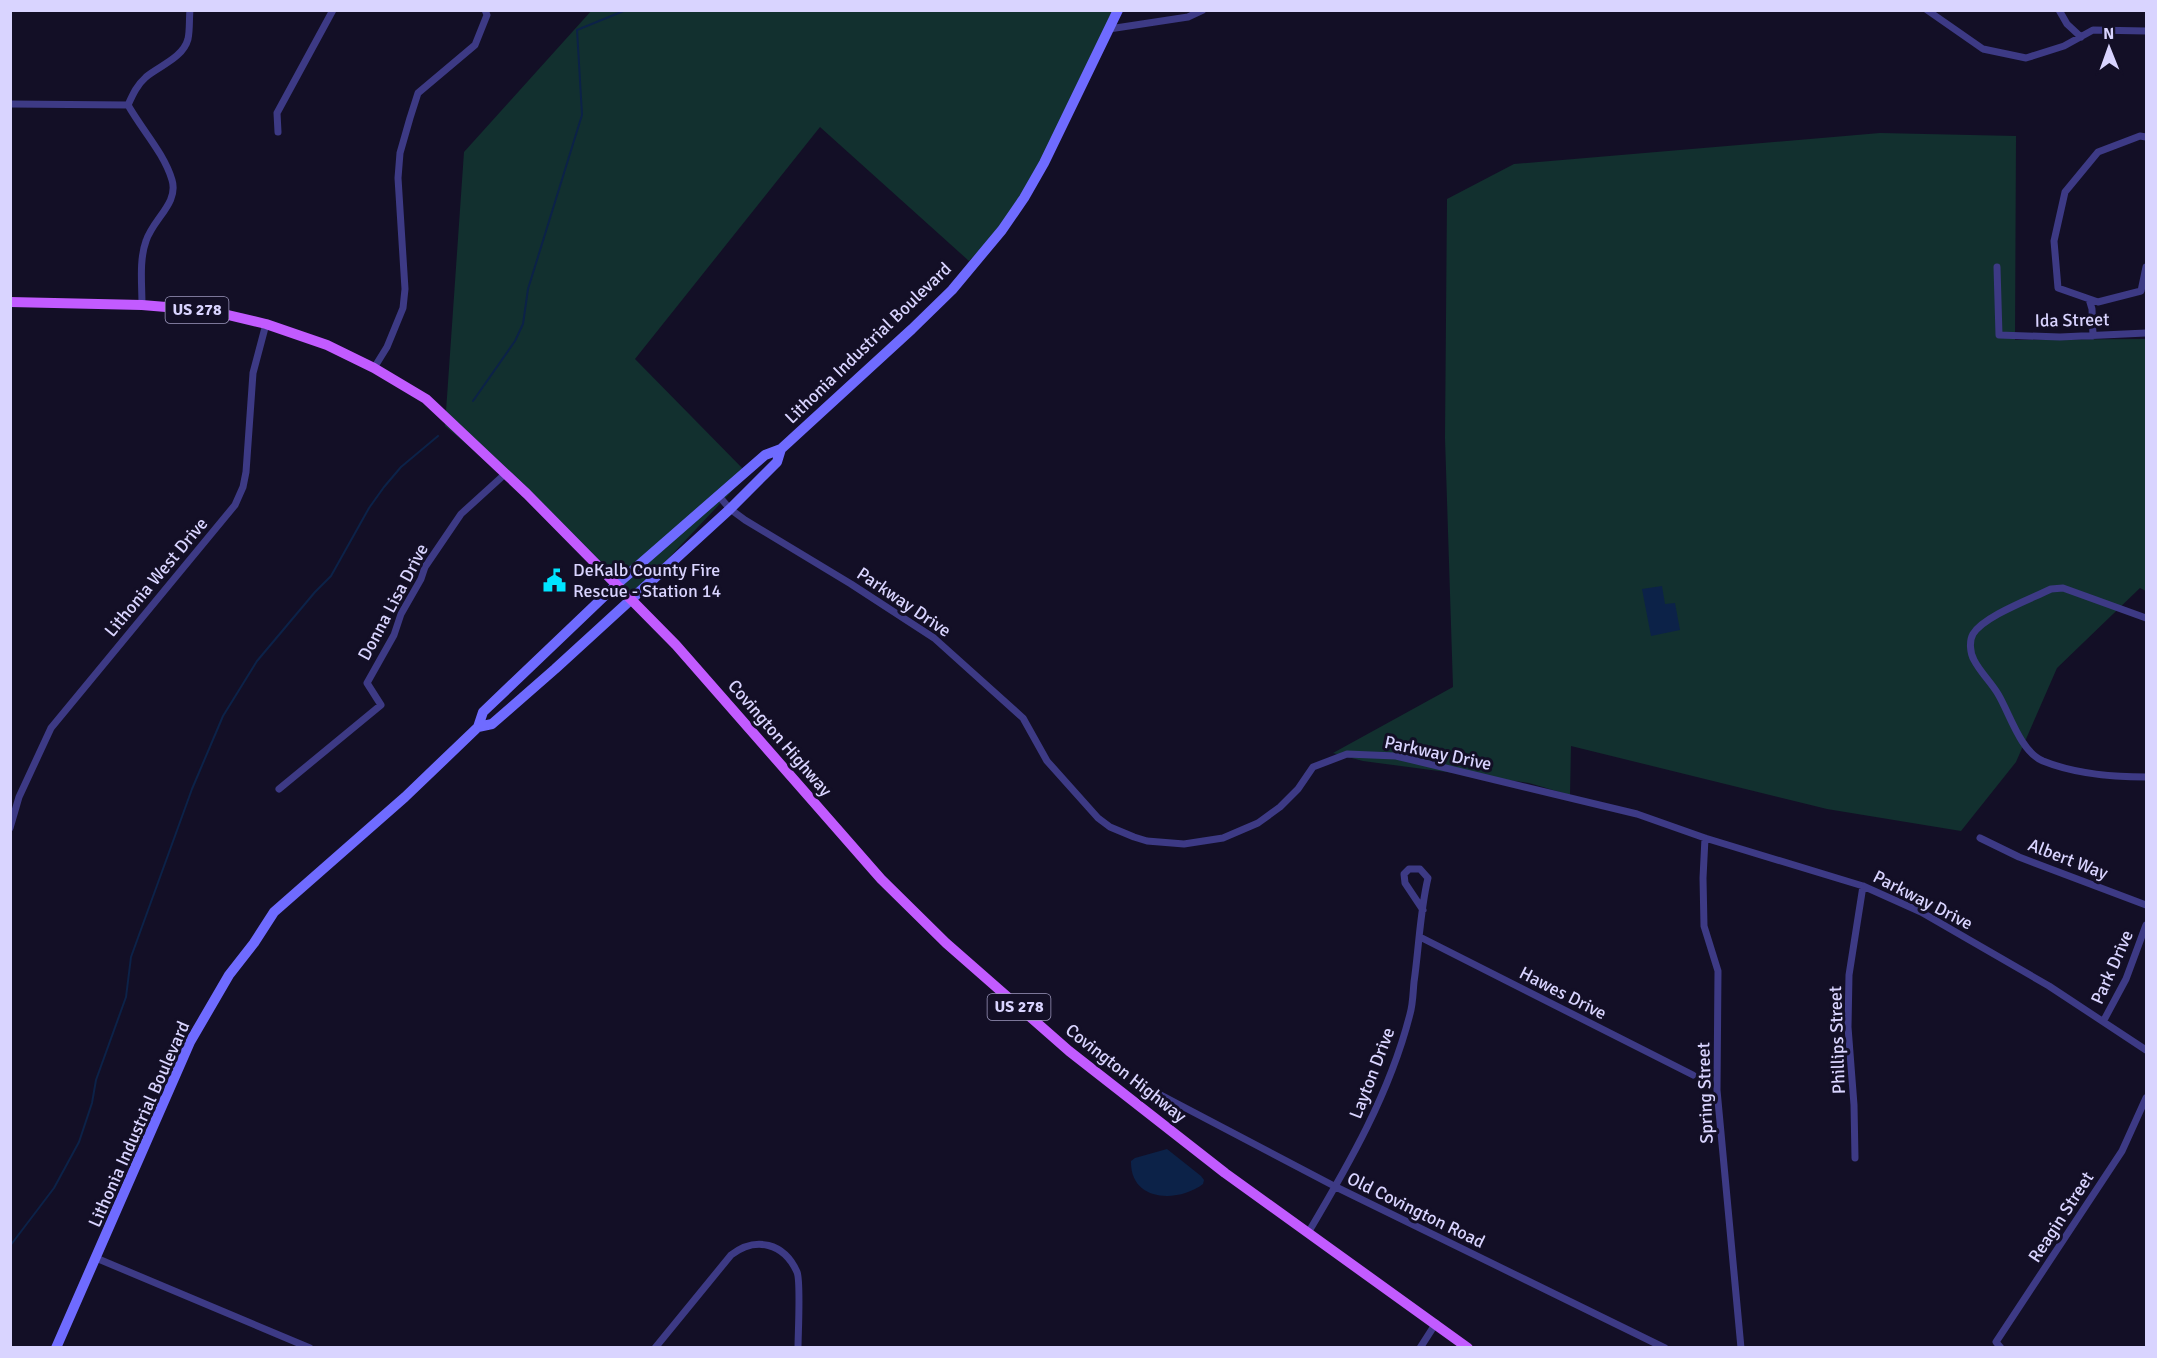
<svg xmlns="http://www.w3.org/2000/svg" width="2157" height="1358" font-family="Signika,sans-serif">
<rect width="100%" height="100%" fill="#130f26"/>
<!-- green -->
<path fill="#12302f" d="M592,10L1117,11L1036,182L988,241L969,261L820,127L635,359L748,474L630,599L608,584L599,574L529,497L445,426L464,152Z
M1880,133L2016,136L2015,340L2146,339V591L2140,588L2057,668L2016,762L1961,831L1827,809L1571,746L1570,795L1529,783L1363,761L1333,753L1453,687L1445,438L1447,199L1514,164Z"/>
<!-- water -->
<path fill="#0c2248" d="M1662,586L1665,604L1675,603L1680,630L1651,636L1642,589Z
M1167,1149L1201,1176L1204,1180L1203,1184C1178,1203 1130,1202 1131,1161L1135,1158Z"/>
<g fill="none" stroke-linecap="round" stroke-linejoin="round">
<!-- stream -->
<path stroke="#0c2248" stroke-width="2" d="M473,401L515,341L523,324L528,289L582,115L577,30L626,10
M10,1246L54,1188L79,1142L92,1103L96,1080L126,997L131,957L192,789L223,716L257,661L315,592L331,576L369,508L384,487L401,467L438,436"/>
<!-- minor -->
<path stroke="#3d3a85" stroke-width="7" d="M1927,10L1983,49L2026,58L2064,46L2093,30L2146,31
M2059,10L2067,24L2081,37
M1109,29L1188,17L1203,10
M10,104L128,105
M278,132L277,113L333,10
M2146,137L2140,136L2098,152L2065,192L2054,241L2058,288L2098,302L2141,291L2146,267
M1997,267L1999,335L2060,337L2146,333
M2089,299L2092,309L2093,336
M142,305C142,285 139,260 146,241C153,219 179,203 172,180C164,153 142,130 128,105C133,94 137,85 146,77C159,66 183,58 188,39C190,30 189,19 190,10
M374,368L387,347L403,308L405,289L398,178L400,153L410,118L418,93L475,45L487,15L485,10
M718,495L730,509L745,520L851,584L934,638L1023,718L1047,761L1098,818L1110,827L1134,837L1147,841L1184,844L1223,838L1258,823L1280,807L1298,789L1313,767L1347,754L1396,756L1637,814L1705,838L1863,886L1921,912L2049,986L2146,1050
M2146,618L2063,588L2051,589C2031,599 1984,616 1973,634C1969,641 1970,653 1974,660C1980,672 1991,682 1998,694C2010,714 2020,751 2043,761C2075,774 2113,777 2146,777
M279,789L381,705L367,683L394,635L401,614L421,579L425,567L461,514L505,474
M10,828L19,797L51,728L235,505L243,487L246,472L253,373L266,324
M1705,838L1703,878L1704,926L1718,971L1717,1090L1741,1348
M1980,838L2019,857L2146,905
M1420,937L1693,1075
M2104,1020L2126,979L2146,925
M1157,1093L1336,1187L1665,1348
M1855,1158L1854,1105L1848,1027L1849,975L1863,886
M1308,1233C1349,1164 1390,1093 1410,1014C1413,1004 1413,992 1414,982C1419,947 1420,911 1428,878L1420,869H1409L1404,874L1405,883L1423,910
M96,1258L310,1348
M655,1348L731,1255C756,1236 784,1243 797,1272C801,1281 798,1334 798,1348
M1420,1348L1436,1323
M2001,1348L1996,1342L2122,1151L2146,1098"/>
<!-- secondary -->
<path stroke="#6f6bff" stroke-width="10" d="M478,727L492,724L555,669L730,509L777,462L781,449
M56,1348L190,1042L229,975L254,943L274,912L405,797L478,727L483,712L616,585L765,455L781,449L912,329L952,290L1002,230L1024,198L1044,163L1118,10"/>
<!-- primary -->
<path stroke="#c25bff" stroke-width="10" d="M10,302L142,305L190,309L228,315L266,324L327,345L374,368L426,399L527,494L676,645L881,879L946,943L1069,1051L1225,1173L1468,1348"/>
</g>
<!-- icons -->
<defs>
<symbol id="civic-bare" viewBox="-9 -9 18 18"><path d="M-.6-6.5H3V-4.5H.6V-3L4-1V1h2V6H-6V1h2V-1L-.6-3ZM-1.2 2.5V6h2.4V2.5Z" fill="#00e5ff" stroke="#130f26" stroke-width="2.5" paint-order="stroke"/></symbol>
</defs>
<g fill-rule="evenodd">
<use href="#civic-bare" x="538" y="564" width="33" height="33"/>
</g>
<g text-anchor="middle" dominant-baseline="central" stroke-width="6" stroke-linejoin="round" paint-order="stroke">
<!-- shield labels -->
<g fill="#130f26" stroke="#9e99be" stroke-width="1.5">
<rect x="165.5" y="297" width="63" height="26" rx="4.5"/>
<rect x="987.5" y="994" width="63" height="26" rx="4.5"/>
</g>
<g font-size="16" font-weight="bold" fill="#d9d4ff">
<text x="197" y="310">US 278</text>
<text x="1019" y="1007">US 278</text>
</g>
<!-- street labels -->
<g font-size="18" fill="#d9d4ff" stroke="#130f26">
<text transform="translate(2072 320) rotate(-1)">Ida Street</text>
<text transform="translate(868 343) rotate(-44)">Lithonia Industrial Boulevard</text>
<text transform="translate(156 577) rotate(-50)">Lithonia West Drive</text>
<text transform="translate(393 602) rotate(-62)">Donna Lisa Drive</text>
<text transform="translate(904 602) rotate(34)">Parkway Drive</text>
<text transform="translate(780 738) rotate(49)">Covington Highway</text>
<text transform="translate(1438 753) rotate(12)">Parkway Drive</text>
<text transform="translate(2068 859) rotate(21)">Albert Way</text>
<text transform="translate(1923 900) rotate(27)">Parkway Drive</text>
<text transform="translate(2112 967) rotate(-66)">Park Drive</text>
<text transform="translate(1563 993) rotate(27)">Hawes Drive</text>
<text transform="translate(1837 1040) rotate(-92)">Phillips Street</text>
<text transform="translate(1126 1073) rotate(38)">Covington Highway</text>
<text transform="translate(1372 1073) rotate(-69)">Layton Drive</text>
<text transform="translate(1705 1093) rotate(-92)">Spring Street</text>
<text transform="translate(139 1124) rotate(-66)">Lithonia Industrial Boulevard</text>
<text transform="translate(1416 1210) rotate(26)">Old Covington Road</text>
<text transform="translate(2061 1217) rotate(-57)">Reagin Street</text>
</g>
<!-- poi labels -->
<g font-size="18" fill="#d9d4ff" stroke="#130f26" text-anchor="start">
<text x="573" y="570">DeKalb County Fire<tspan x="573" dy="21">Rescue - Station 14</tspan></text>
</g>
</g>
<!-- border -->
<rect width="2157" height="1358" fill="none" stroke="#d9d4ff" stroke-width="24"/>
<!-- north arrow -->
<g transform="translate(2109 48) rotate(359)" stroke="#130f26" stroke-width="4.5" paint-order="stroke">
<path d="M0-4.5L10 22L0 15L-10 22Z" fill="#d9d4ff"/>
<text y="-9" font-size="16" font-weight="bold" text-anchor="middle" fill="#d9d4ff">N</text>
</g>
</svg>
